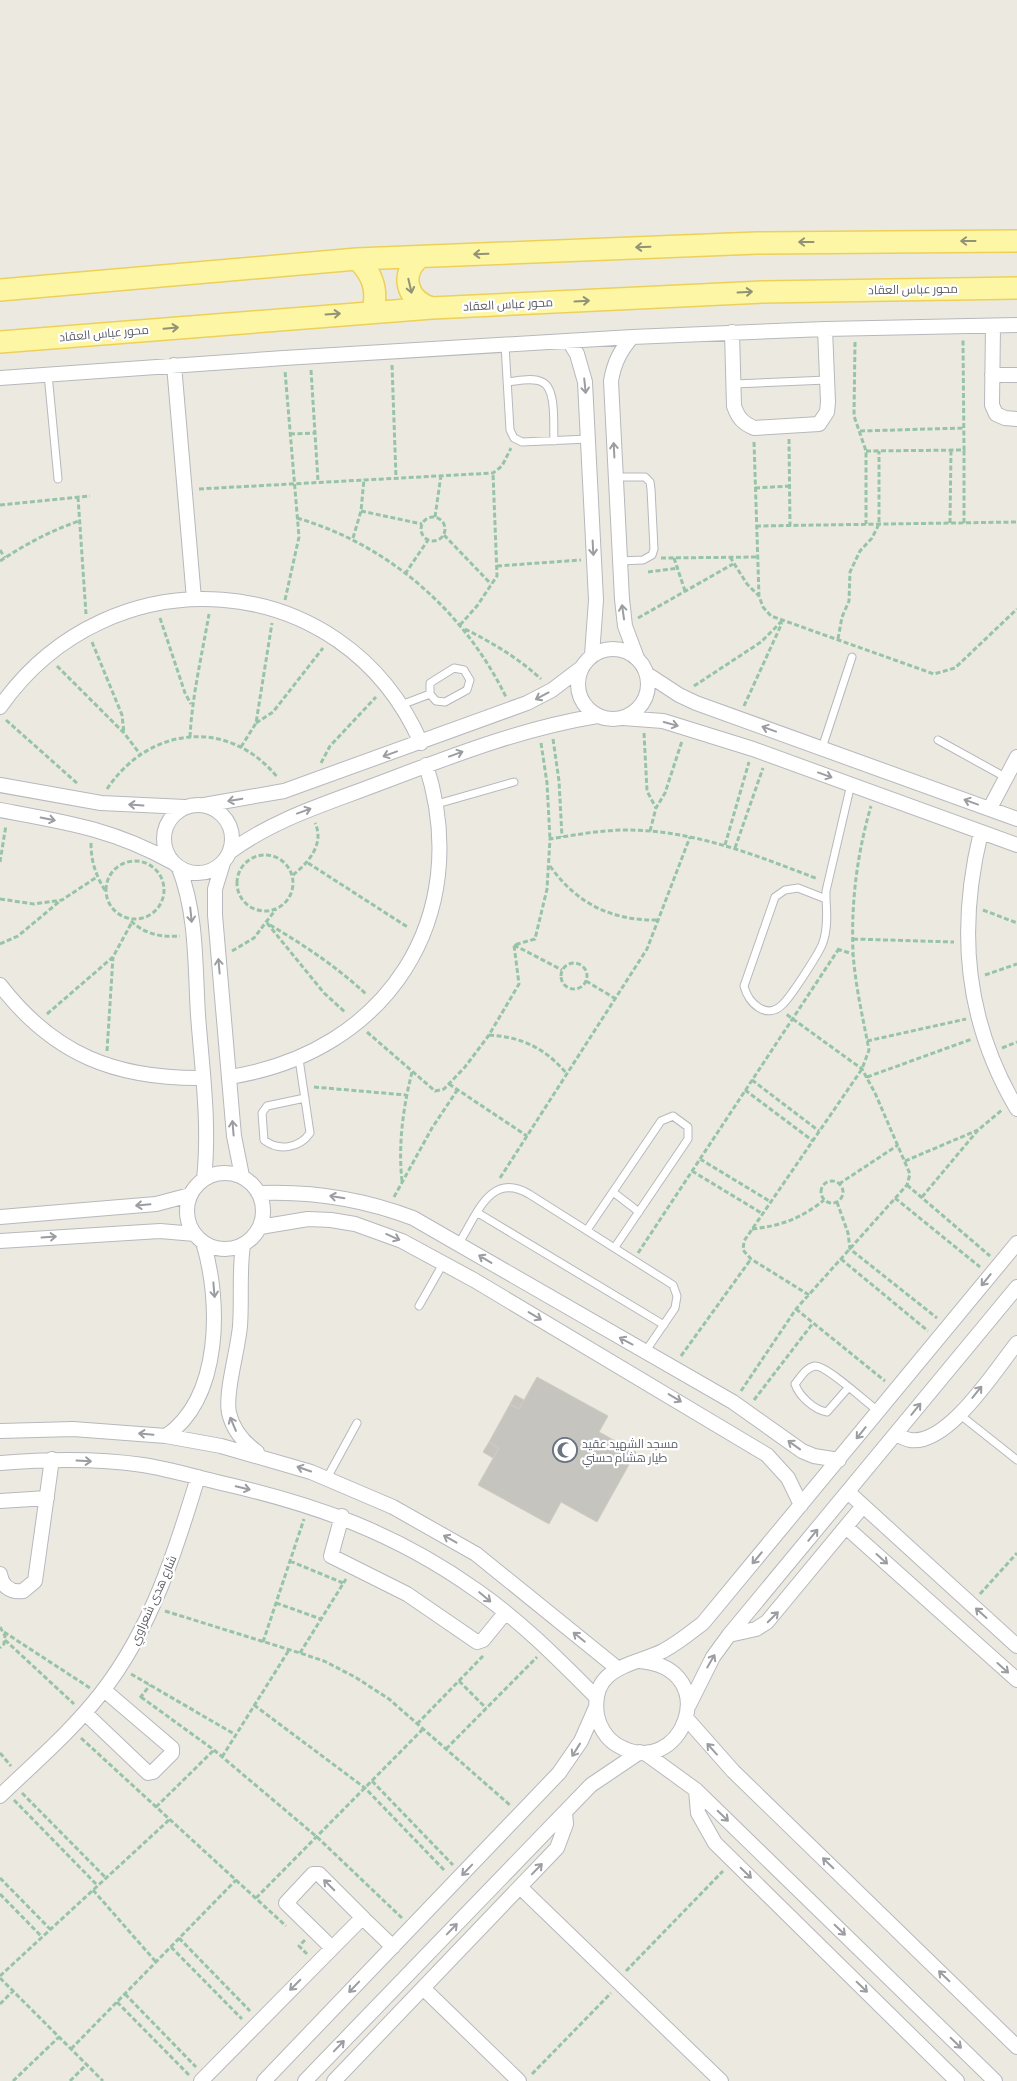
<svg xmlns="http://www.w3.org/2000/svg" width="1017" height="2081" font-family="'PT Sans Narrow',Cairo,sans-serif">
<rect width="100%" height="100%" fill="#eceae0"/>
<!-- building -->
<path fill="#c6c4be" stroke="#d0ccbf" d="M537,1377L608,1416L599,1432L636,1452L597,1522L561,1502L549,1524L478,1485L499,1448L489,1442L510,1404L519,1409Z
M515,1395L524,1400L519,1409L510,1404Z
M489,1442L499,1448L493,1458L483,1452Z"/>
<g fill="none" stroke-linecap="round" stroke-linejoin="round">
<defs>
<path id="service" d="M505,345L510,430L514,438L522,442L588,439
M48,374L58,479
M507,382C518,381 533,377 542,382C557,388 553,426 554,441
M734,384L827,380
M616,477H645L650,482L651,489L654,549L652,555L643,560L620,561
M454,668L464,670L470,680L467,690L445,702L436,701L430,694V683Z
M401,705L430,694
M938,740L1005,777
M822,748L852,657
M437,804L514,782
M798,888L826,899C827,913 828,931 822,945C817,956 792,995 783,1004C767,1021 748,1003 744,986L775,897L785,890Z
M826,899V891L851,784
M299,1059L310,1133C299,1149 278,1151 264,1140L262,1113L267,1106L305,1098
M613,1192L639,1212
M478,1213L664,1325
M587,1230L661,1121L673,1116L688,1127V1139L615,1247
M459,1243C477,1215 490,1171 529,1194L673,1285L677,1296L675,1308L645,1352
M419,1306L444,1262
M848,1388L827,1412C814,1410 799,1396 795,1384C801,1377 805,1368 815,1366C826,1365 867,1403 878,1411
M959,1414L1017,1460
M327,1478L357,1423"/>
<path id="minor" d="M993,326L992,405L996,414L1005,418L1017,419
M732,332L734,406C738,418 743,423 754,428L819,424L827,412L828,402L825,329
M632,337C620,351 614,363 611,381L622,599L625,626L637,658
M569,341L577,354L585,382L596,600L592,655
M174,365L194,599
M992,375H1017
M0,378L284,358L632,337L825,329L1017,325
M578 684a35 35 0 1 1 70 0a35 35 0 1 1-70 0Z
M647,674L679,695L696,703L1017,819
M0,707C109,551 343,565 421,743
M623,718L663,721L753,749L1017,845
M0,785L101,803L185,807
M164 839a34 34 0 1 1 68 0a34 34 0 1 1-68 0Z
M204,805L284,791L527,703L552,690L581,668
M990,808L1017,757
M0,810C65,822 113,829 172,862
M981,832C957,930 965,1021 1017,1109
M231,851C275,819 325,804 375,785C449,757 519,729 597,716
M223,863L215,889V915L234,1136L242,1176
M179,868C197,914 195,966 198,1015C202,1069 210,1124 204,1179
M0,985C54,1055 116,1079 203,1078
M229,1077C386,1053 475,918 426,765
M187 1211a38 38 0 1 1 76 0a38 38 0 1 1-76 0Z
M260,1193C313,1191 363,1199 413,1218L733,1402L802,1451L814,1456L839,1460
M0,1217L156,1204L190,1195
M260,1227L308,1219L331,1220L355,1224L402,1241L474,1280L767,1455L788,1478L801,1505
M0,1241L160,1231L195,1234
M243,1245C239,1272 242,1299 240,1326C238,1350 225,1392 229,1413C233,1430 243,1442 257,1452
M0,1431L73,1429L166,1436L221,1446L311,1472L393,1507L476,1554L617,1668
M896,1434C900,1436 905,1439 910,1440C948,1446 996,1369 1017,1343
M166,1436C222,1397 221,1301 203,1242
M0,1463C48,1459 96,1458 143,1465C169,1469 195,1477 221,1483C315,1504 396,1533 476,1590C521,1621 559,1660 597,1698
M848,1492L1017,1646
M0,1501L47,1498
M342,1516L331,1556L407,1594L477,1642L483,1640L505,1613
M846,1527L1017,1680
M0,1574C2,1586 10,1593 23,1591L35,1581L52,1459
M729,1635L756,1629L767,1622L863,1506
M639,1661C727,1668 681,1784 617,1745C607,1739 599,1727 597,1715C590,1667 631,1666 663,1651C678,1643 690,1633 703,1623L1017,1243
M689,1705L713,1657L729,1635L1017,1287
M85,1713L148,1773L153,1772L172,1753V1748L104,1690
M687,1719L733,1771L1017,2047
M645,1753L696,1790L995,2081
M696,1790L698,1813L715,1843L957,2081
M0,1796C35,1762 72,1731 102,1692C151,1629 175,1553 198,1477
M520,1887L721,2081
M332,1948L286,1903L313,1874H319L364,1919
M423,1988L519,2081
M201,2081L359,1921H366L393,1947
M264,2081L559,1773L581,1741L596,1707
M305,2081L591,1785L640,1752
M334,2081L557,1848L566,1824L565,1812"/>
<path id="primary" d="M420,257C399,274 407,301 432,308
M357,259C373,274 378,290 373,311
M0,290L357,259L757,243L1017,241
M0,342L432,308L763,292L1017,288"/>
</defs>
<!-- service casing -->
<use href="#service" stroke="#b6b8bd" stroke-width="9"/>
<!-- minor casing -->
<use href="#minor" stroke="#b6b8bd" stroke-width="16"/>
<!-- primary casing -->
<use href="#primary" stroke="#edd059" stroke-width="24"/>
<!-- path -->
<path stroke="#97c4a8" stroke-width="3" stroke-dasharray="5 2.5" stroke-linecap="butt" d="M855,342L854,416L866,451V524
M392,365L396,477
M311,370L318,481
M860,431L963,428
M290,434L315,433
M789,439L790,526
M754,442L759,596L763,607L771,616L934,674L955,668L1017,609
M866,451L964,450L963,339
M755,488L790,486
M199,489L493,473L502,466L511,448
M78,497L86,614
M0,505L90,496
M361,511L422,524
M421 529a12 12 0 1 1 24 0a12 12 0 1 1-24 0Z
M435,517L441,475
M297,518C389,545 464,611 506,697
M950,523L951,450
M964,523V450
M756,526L1017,522
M444,535L491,584
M353,538L361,511L364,479
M0,550L5,558
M730,557L747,584L759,596
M661,558L758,557
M674,558L685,591
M0,561C26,544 50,531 79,521
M497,566L581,560
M648,572L679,568
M405,574L428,540
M285,600L299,537L285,371
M160,618L185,693L191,704
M638,618L733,564
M460,625L477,606L497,576L493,473
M465,629C493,643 518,658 541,679
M838,639L842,617L849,601L850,572L860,551L872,538L879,524V451
M92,642L122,715L124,733
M57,666L124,733L140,754
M694,686L761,642L783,620
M744,706L782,623
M6,720L78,784
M256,723L273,712L323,648
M644,733L647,791L656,808
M190,737C192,696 202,655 209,614
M553,739L559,781L562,837
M541,743L547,783L550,839
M241,747L256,723L272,623
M321,763L330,746L376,697
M107,789C149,726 229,717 278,778
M650,831L656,808L665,793L682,741
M91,843C91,862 96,876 106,892
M725,845L749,762
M735,848L763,768
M237 883a28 28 0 1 1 56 0a28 28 0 1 1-56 0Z
M106 890a29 29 0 1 1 58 0a29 29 0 1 1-58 0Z
M0,862L6,825
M308,863L409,928
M550,866C577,904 612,921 659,920
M293,875C308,863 325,844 315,823
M0,899L34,904L62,900L97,877
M983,910L1017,923
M131,921C146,935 161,937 180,936
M267,923L324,993L346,1013
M270,925C304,945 337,967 366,994
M853,939L954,942
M0,944L18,936L60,901
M514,945L562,970
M837,949L853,954
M232,951L254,938L276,909
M561 976a13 13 0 1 1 26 0a13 13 0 1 1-26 0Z
M985,975L1017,964
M586,981L616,999
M47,1014L113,957L132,922
M367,1032L435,1091L444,1089L465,1067L489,1035L519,984L514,945L535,939L547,889L550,839C575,835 600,830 626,830C694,830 755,855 818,879
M489,1035C522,1037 545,1048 567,1074
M867,1041L966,1019
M1002,1048L1017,1042
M107,1051L113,957
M867,1077L972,1039
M752,1080L819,1131
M449,1084L527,1136
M314,1087L406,1095
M745,1090L813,1141
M700,1159L771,1202
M905,1161L978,1130
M692,1171L763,1214
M500,1178L647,949L690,837
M402,1181C398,1145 403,1108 412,1072
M821 1192a11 11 0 1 1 22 0a11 11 0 1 1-22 0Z
M839,1184L898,1145
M907,1185L990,1256
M394,1197L432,1128L458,1089
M922,1197L978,1130L1002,1110
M895,1198L980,1267
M837,1202L848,1233L850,1249L937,1318
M752,1229C781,1226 802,1218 824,1200
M638,1253L838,950
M841,1259L928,1331
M809,1295L751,1259L743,1250L744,1241L862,1069L869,1050C863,1018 855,985 853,952C851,902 857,854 871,806
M796,1309L885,1381
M681,1356L751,1259
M741,1391L796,1309L907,1185L910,1174L875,1093L862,1069L786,1014
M754,1400L813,1323
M290,1561L343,1583
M980,1594L1017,1553
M276,1603L321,1619
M165,1611L300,1653L324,1661L355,1677L389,1699L511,1806
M0,1627L5,1636L4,1644L0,1648
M4,1632L90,1688
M5,1640L74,1704
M263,1642L304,1519
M300,1653L346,1579
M131,1674L236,1735
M459,1681L486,1708
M141,1697L214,1750L317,1837L402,1918
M140,1698L150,1685
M254,1705L365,1788L445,1871
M417,1724L483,1656
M81,1738L286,1926
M446,1749L537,1657
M0,1753L11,1766
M222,1757L289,1650
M372,1781L453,1865
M22,1793L106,1878
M14,1800L98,1886
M156,1807L214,1750
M0,1878L50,1929
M93,1890L156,1962
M0,1894L42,1937
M256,1898L423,1729
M179,1938L250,2011
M305,1940L299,1946L307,1954
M171,1947L242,2019
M626,1971L723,1871
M0,1976L170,1819
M0,1978L103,2081
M125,1994L196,2067
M117,2002L189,2075
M0,2004L13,1991
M71,2049L236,1880
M532,2074L611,1993
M13,2081L59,2037
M70,2081L86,2065"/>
<!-- service -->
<use href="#service" stroke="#fff" stroke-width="7"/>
<!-- minor -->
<use href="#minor" stroke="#fff" stroke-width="14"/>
<!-- primary -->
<use href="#primary" stroke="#fcf6a5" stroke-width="21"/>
</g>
<!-- one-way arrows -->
<defs><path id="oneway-shaft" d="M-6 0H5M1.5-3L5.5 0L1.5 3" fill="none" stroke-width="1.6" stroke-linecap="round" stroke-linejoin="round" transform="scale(1.25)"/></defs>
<g stroke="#929279">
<use href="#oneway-shaft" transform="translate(968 241) rotate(180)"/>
<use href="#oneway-shaft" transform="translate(806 242) rotate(180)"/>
<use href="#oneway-shaft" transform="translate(643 247) rotate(178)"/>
<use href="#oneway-shaft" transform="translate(481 254) rotate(178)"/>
<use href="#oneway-shaft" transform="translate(410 286) rotate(77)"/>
<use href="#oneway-shaft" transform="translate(745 292) rotate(-3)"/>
<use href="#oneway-shaft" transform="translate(582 301) rotate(-3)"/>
<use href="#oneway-shaft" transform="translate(333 314) rotate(-4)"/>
<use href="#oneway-shaft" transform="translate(171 328) rotate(-5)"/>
</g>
<g stroke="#9b9da0">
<use href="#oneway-shaft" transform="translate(585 386) rotate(84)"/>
<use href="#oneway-shaft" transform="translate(614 450) rotate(-93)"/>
<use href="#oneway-shaft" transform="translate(593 548) rotate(87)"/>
<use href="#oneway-shaft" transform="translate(623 612) rotate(-98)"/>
<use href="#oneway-shaft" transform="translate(542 696) rotate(152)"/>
<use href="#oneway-shaft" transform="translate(671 724) rotate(15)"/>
<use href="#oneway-shaft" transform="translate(769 729) rotate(-160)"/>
<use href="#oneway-shaft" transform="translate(390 754) rotate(160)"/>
<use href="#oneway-shaft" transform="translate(456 754) rotate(-20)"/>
<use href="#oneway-shaft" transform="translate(825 775) rotate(20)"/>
<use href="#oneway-shaft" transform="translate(235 800) rotate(170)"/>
<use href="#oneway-shaft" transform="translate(971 802) rotate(-160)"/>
<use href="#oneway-shaft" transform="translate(136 805) rotate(-176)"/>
<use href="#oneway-shaft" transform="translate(304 811) rotate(-20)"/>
<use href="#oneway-shaft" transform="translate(48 819) rotate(11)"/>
<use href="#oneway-shaft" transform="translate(191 915) rotate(84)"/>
<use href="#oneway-shaft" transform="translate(219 966) rotate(-95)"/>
<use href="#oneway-shaft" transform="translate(233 1128) rotate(-95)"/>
<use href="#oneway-shaft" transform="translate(337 1197) rotate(-171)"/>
<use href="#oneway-shaft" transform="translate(143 1205) rotate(175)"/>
<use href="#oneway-shaft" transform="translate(49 1237) rotate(-4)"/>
<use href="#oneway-shaft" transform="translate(393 1237) rotate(24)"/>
<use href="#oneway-shaft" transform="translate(485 1259) rotate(-149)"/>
<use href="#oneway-shaft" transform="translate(986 1280) rotate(129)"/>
<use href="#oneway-shaft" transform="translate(214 1290) rotate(85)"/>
<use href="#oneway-shaft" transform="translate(535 1316) rotate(31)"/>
<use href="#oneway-shaft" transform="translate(626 1341) rotate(-152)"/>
<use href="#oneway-shaft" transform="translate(977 1392) rotate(-51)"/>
<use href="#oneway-shaft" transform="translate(675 1398) rotate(31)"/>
<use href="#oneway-shaft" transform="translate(916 1409) rotate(-51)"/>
<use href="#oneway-shaft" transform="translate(233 1424) rotate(-113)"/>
<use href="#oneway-shaft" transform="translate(861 1433) rotate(129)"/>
<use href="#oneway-shaft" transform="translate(146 1434) rotate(-175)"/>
<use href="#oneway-shaft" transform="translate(794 1445) rotate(-144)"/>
<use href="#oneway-shaft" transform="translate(84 1461) rotate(3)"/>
<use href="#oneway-shaft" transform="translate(304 1469) rotate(-161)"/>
<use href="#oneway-shaft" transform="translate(243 1488) rotate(13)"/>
<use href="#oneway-shaft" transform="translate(813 1535) rotate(-51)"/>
<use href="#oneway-shaft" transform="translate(450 1539) rotate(-151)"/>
<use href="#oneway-shaft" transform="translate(757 1558) rotate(130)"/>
<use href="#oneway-shaft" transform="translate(882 1559) rotate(42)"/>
<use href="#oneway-shaft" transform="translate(485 1597) rotate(40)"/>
<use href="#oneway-shaft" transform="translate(981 1613) rotate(-138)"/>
<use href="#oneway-shaft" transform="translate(773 1617) rotate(-45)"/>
<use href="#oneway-shaft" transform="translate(579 1637) rotate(-141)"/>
<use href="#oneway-shaft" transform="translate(711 1661) rotate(-60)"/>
<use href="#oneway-shaft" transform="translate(1003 1668) rotate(42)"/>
<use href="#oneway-shaft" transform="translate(712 1749) rotate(-132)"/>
<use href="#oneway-shaft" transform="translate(576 1750) rotate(122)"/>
<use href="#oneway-shaft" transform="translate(723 1816) rotate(44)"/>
<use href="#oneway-shaft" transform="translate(828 1863) rotate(-136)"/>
<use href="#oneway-shaft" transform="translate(537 1869) rotate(-46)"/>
<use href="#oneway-shaft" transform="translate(467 1870) rotate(134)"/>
<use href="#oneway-shaft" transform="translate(746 1873) rotate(44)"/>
<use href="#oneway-shaft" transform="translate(329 1885) rotate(-135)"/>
<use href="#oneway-shaft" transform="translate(452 1929) rotate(-46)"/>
<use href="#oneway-shaft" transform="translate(840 1930) rotate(44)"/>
<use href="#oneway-shaft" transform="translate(944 1976) rotate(-136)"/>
<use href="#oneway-shaft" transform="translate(295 1985) rotate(135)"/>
<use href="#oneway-shaft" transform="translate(354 1987) rotate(134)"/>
<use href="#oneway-shaft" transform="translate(862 1987) rotate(44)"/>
<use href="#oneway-shaft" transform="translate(956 2043) rotate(44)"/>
<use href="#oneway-shaft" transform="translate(339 2046) rotate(-46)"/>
</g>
<!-- icons -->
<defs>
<symbol id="mosque-ring" viewBox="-11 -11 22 22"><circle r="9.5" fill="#fff" stroke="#6b7280" stroke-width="1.5"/><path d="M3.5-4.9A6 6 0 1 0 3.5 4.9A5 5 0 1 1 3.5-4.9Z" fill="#6b7280"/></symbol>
</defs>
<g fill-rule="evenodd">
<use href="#mosque-ring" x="551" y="1436" width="28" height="28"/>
</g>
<g text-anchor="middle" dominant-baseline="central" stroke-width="4.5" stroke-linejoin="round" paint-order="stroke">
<!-- street labels -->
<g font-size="12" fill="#595c61" stroke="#fff">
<text transform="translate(913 289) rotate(-1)">محور عباس العقاد</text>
<text transform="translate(508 304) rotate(-3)">محور عباس العقاد</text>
<text transform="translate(104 333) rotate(-5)">محور عباس العقاد</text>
<text transform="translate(153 1600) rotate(-66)">شارع هدى شعراوي</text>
</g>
<!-- worship labels -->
<g font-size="12" fill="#5b616d" stroke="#fff" text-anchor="start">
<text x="582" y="1443">مسجد الشهيد عقيد<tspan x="582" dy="14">طيار هشام حسني</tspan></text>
</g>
</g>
</svg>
